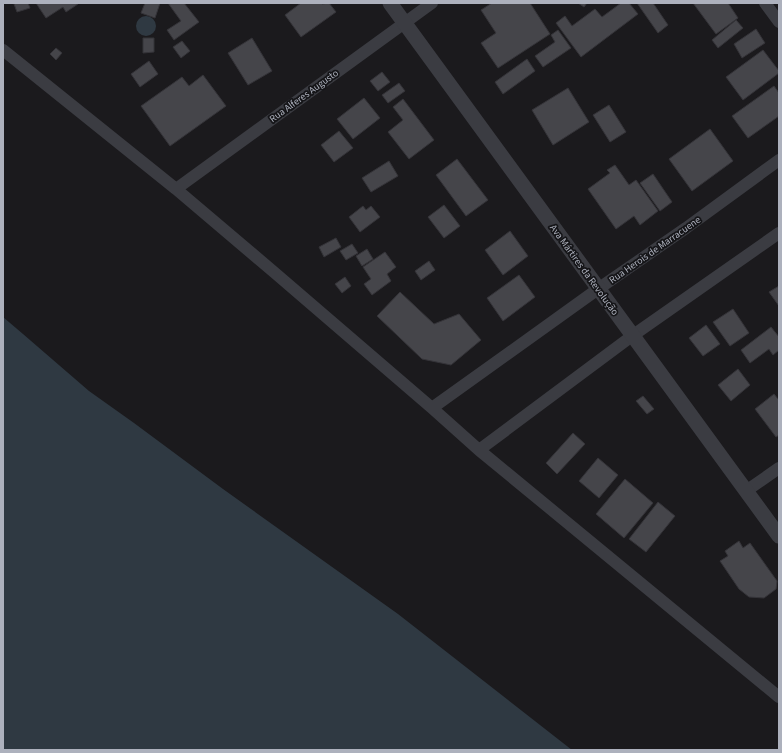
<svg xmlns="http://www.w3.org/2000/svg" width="782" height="753" font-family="'Source Sans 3',sans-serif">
<rect width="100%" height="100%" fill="#1b1a1d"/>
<!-- water -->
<path fill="#2f3942" d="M136 26a10 10 0 1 1 20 0a10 10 0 1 1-20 0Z
M3,317L23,334L89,391L134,423L223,489L398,614L572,750H3Z"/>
<!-- building -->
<path fill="#45454a" stroke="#353439" d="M16,3H28L30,8L17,12L14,4Z
M36,3H77L78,4L66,12L63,7L46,18Z
M145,3H160L155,18L141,13Z
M168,3H184L199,22L174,40L167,30L181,21Z
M301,3H321L322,4L329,3L336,12L301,37L285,15Z
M492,3H530L550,34L498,68L481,43L496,33L481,10Z
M578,3H587L584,7Z
M621,3H629L638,14L581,57L556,23L565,16L572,26L595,9L602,17Z
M637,3H653L668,25L658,33Z
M693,3H728L738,18L716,34Z
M736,20L743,28L718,48L712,40Z
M756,29L765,43L742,58L734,44Z
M558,30L571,48L543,67L535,56L555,42L551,35Z
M143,38H154V52L143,53Z
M252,38L272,71L248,85L228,53Z
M182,41L190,51L181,58L173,47Z
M56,48L62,53L56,60L50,54Z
M763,50L779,71V73L743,100L726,77Z
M527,59L535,71L503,94L495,82Z
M149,61L158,74L140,87L131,74Z
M382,72L390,82L378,91L370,81Z
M203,75L226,106L170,146L141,106L182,77L189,86Z
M399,83L405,91L388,103L382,95Z
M774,86L779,93V116L748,138L732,116Z
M568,88L589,122L553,145L532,110Z
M364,98L380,118L353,139L337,119Z
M403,99L434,140L409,159L388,132L403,120L393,107Z
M609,105L626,132L610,142L593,115Z
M710,129L733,161L692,191L669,159Z
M339,131L353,148L334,162L321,145Z
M457,159L488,200L466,216L436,175Z
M389,161L398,176L371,192L362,178Z
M615,165L629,185L636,180L658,211L640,225L634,216L616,229L588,189L610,173L607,170Z
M653,174L672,202L660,211L640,183Z
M444,205L460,226L444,238L428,217Z
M363,206L366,210L371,206L380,217L360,232L349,217Z
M510,231L528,256L503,275L485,250Z
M336,238L341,247L324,257L319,247Z
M352,244L358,253L346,260L340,251Z
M367,249L373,259L362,266L356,256Z
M385,252L396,267L387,274L391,281L372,295L364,284L371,279L363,267Z
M429,261L435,270L421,280L415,271Z
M519,275L535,297L503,321L487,298Z
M345,277L351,286L342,293L335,284Z
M779,286V306L769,292Z
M400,292L434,324L459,314L481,340L451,365L422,359L377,316Z
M733,309L749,333L730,346L713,322Z
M706,325L720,344L703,356L689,338Z
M771,327L779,337V350L773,355L769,349L750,363L741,350Z
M738,369L750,385L731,401L718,385Z
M774,394L778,399L779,398V435L776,437L755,409Z
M643,396L654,409L647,414L636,401Z
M573,433L585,444L557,474L546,463Z
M598,458L618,475L599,498L579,481Z
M625,479L653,503L624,538L596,514Z
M658,502L675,516L646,552L629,539Z
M739,541L743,548L750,543L777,581L776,589L764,598L749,597L739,589L720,561L728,556L725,551Z"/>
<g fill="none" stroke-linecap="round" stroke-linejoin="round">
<!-- minor -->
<path stroke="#3b3c42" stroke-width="12" d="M765,3L779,22
M3,50L176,189L275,273L432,408L479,450L779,697
M176,189L432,3
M432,408L598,289L686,228L779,160
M479,450L632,336L779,233
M746,491L779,468"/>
<!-- tertiary -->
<path stroke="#3b3c42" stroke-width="15" d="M390,3L779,536"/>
</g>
<g text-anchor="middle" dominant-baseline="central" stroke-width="3.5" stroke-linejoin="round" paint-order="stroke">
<!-- street labels -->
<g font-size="10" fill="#adb1bd" stroke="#151518">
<text transform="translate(304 96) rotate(-36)">Rua Alferes Augusto</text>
<text transform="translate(655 250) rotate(-35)">Rua Herois de Marracuene</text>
<text transform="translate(584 270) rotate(54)">Ava Mártires da Revolução</text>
</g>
</g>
<!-- border -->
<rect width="782" height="753" fill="none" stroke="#adb1bd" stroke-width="8"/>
</svg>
